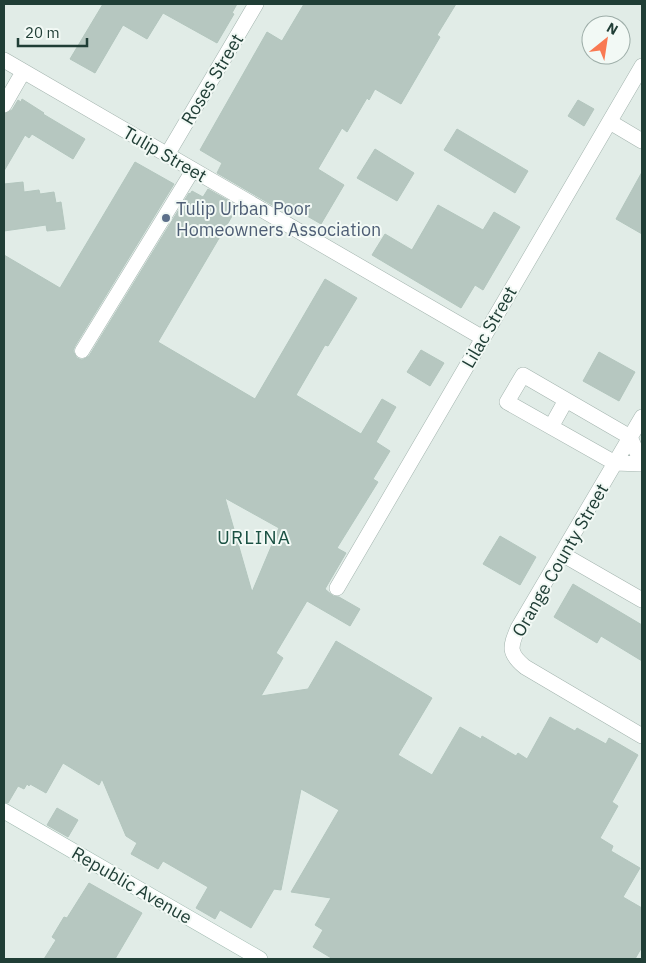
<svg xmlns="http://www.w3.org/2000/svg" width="646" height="963" font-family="'IBM Plex Sans',sans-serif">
<rect width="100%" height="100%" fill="#e1ece7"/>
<!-- building -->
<path fill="#b6c7c0" stroke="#b3c6be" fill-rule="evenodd" d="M103,4H237L232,13L234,14L217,43L163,13L147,39L123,25L95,73L70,59Z
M304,4H456L437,35L440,37L401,104L375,89L369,100L367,98L347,132L342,128L318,169L344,185L321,224L295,209L291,216L217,173L222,163L200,150L267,32L282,41Z
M22,99L44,113L43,114L85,139L73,159L32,134L29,138L25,135L4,171V114L12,110L18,100L21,102Z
M578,100L594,109L584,126L568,116Z
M457,129L528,171L515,193L444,150Z
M375,149L414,173L397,201L357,178Z
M135,162L174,184L75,346L73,351L77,358L82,360L89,356L189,193L190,194L192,191L203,197L208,189L238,206L158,342L255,399L325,279L357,298L328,346L325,345L296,395L361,434L382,399L396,407L376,442L390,451L373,479L378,482L337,548L346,553L325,589L333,596L339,597L360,609L350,626L307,601L276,653L283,658L261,696L308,689L336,641L432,698L398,755L432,775L460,727L481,739L482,736L516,756L518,753L527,759L550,717L575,731L577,728L606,744L609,738L638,755L612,802L618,806L600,838L613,846L611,851L640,868L623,897L642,908V947L635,959H333L313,947L323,930L315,925L331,898L291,892L339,810L301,789L281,890L274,889L251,928L220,910L215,919L196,908L208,887L163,861L158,869L131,854L137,843L126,836L102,779L99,785L63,763L46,793L30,784L29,786L27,784L24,789L18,786L8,803L4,802V255L60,288ZM225,498L279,528L252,592Z
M642,172V234L616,219Z
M23,182L24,192L39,190L40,194L54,192L56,203L61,202L65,229L47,231L46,225L4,231V184Z
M438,205L483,230L494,212L520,227L483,290L475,285L461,308L372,255L385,234L412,250Z
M421,350L444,363L430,386L407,372Z
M599,352L635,372L619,401L583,381Z
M500,536L536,557L520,585L483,564Z
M573,584L642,625V661L601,636L597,643L554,617Z
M57,808L78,820L68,837L47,825Z
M89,883L142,913L115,959H44L56,940L52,937L64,917L67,918Z"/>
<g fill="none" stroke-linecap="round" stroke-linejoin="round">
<defs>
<path id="service" d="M82,351L193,170"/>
<path id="minor" d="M4,60L483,338
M4,105L23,72
M610,122L642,141
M167,155L256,4
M642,417L518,628C510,647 508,653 525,667L642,736
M551,427L566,400
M642,464L630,437L523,375L507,402L615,463L642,464
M562,554L642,600
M337,588L642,66"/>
<path id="secondary" d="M4,811L260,959"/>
</defs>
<!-- service casing -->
<use href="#service" stroke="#a3b4ae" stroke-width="15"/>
<!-- minor casing -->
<use href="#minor" stroke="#a3b4ae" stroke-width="16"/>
<!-- secondary casing -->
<use href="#secondary" stroke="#9fb9af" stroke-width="16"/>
<!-- service -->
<use href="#service" stroke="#fff" stroke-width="14"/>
<!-- minor -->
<use href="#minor" stroke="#fff" stroke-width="15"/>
<!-- secondary -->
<use href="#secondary" stroke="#fff" stroke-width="15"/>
</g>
<!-- markers -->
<circle fill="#5c6f8a" stroke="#f2f9f5" stroke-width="2" cx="166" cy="218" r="5"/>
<g text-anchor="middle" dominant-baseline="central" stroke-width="4" stroke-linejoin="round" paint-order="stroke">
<!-- street labels -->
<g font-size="18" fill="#203e36" stroke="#f2f9f5">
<text transform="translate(212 79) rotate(-59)">Roses Street</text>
<text transform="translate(165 154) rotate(30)">Tulip Street</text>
<text transform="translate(489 327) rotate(-60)">Lilac Street</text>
<text transform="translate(560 560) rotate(-60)">Orange County Street</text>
<text transform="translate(132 885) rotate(30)">Republic Avenue</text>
</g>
<!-- service labels -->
<g font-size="18" fill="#4e5e75" stroke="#f2f9f5" text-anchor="start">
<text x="176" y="208">Tulip Urban Poor<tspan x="176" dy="21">Homeowners Association</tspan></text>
</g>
<!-- neighbourhood labels -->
<g font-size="19" letter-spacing="1" fill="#1b5143" stroke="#f2f9f5">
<text x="254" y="537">URLINA</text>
</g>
</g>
<!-- border -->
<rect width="646" height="963" fill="none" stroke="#203e36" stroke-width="10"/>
<!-- north arrow -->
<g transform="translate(606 40) rotate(30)"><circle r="24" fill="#f2f9f5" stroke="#9eaea9"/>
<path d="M0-4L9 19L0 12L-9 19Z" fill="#f97952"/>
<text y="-8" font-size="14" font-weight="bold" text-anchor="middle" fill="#203e36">N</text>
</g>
<!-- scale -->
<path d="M18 38v8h69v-8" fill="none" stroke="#203e36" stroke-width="2.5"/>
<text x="25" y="38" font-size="15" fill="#203e36" stroke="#f2f9f5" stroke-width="4" paint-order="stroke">20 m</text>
</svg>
